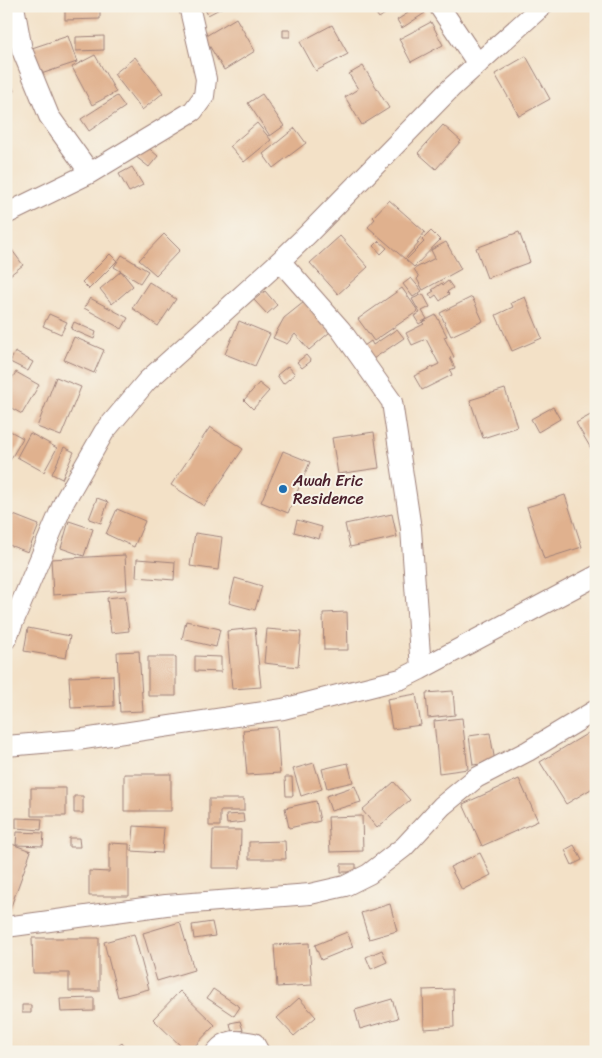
<svg xmlns="http://www.w3.org/2000/svg" width="602" height="1058" font-family="Sriracha,sans-serif">
<rect width="100%" height="100%" fill="#f7f3e8"/>
<filter id="ink" filterUnits="userSpaceOnUse"><feTurbulence type="fractalNoise" baseFrequency=".02" numOctaves="2"/><feDisplacementMap in="SourceGraphic" scale="10" xChannelSelector="R" yChannelSelector="G"/><feConvolveMatrix kernelMatrix="1 2 1 2 8 2 1 2 1" color-interpolation-filters="sRGB"/></filter>
<filter id="wash" filterUnits="userSpaceOnUse"><feTurbulence type="fractalNoise" baseFrequency=".0096" numOctaves="4" result="noise"/><feDisplacementMap in="SourceGraphic" scale="20" xChannelSelector="R" yChannelSelector="G"/><feGaussianBlur stdDeviation="1.12" result="paint"/><feColorMatrix in="noise" values="0 0 0 0 0 0 0 0 0 0 0 0 0 0 0 0 0 1.4 0 .05"/><feComposite in="paint" operator="in"/></filter>
<g filter="url(#wash)">
<rect width="100%" height="100%" fill="#f3e1c7"/>
<g id="blocks">
<!-- building -->
<path fill="#e0b18e" d="M65,6H100V19L65,20Z
M203,6H225L208,15Z
M371,6H396L379,18Z
M419,6H420L425,13L402,28L397,20Z
M236,18L255,51L224,70L204,37Z
M431,22L443,45L411,62L399,39Z
M332,25L348,54L316,71L300,42Z
M283,30H290V37H283Z
M68,36L77,62L41,74L32,48Z
M104,36V50L76,51V37Z
M95,55L116,92L92,105L72,67Z
M526,56L550,99L519,116L495,74Z
M135,57L163,93L142,110L114,74Z
M363,66L389,108L362,125L345,97L358,89L349,74Z
M6,71L14,91L6,94Z
M262,94L284,126L270,136L248,103Z
M117,96L125,107L89,131L81,119Z
M257,123L271,140L244,162L230,146Z
M443,125L461,141L436,169L418,153Z
M295,128L306,143L273,168L263,154Z
M145,145L158,156L149,167L135,156Z
M132,167L143,185L129,192L119,174Z
M389,200L425,232L417,242L419,243L405,259L368,227L375,219L373,217Z
M431,231L440,240L414,267L406,260L424,242L422,240Z
M519,232L530,262L487,278L476,248Z
M164,234L180,250L156,275L139,260Z
M340,236L368,267L338,294L310,263Z
M379,241L387,248L381,254L374,246Z
M6,242L23,265L10,275L6,271Z
M446,242L461,269L423,290L417,279L419,277L414,269L435,258L431,250Z
M110,254L117,261L89,289L82,282Z
M122,255L148,271L140,283L114,267Z
M121,271L133,286L112,304L100,289Z
M411,278L422,291L413,297L403,284Z
M448,281L453,288L447,292L449,294L440,301L436,295L432,298L429,294L434,291L432,290L442,283L443,285Z
M149,282L176,299L158,326L132,308Z
M402,288L418,311L374,341L358,319Z
M265,291L277,305L267,314L254,300Z
M423,294L430,307L422,311L427,319L419,324L414,316L420,313L412,299Z
M472,297L483,321L451,336L440,313Z
M525,297L542,338L512,351L496,315L513,307L511,303Z
M90,298L128,318L122,329L84,308Z
M304,302L330,332L309,350L295,334L287,344L273,338L284,318Z
M49,314L67,322L61,334L43,326Z
M436,315L447,336L444,337L454,357L450,358L455,368L450,370L452,375L422,390L414,376L439,364L426,339L412,345L406,333L424,324L422,322Z
M239,321L270,334L255,366L225,354Z
M74,322L96,332L94,339L71,329Z
M397,329L404,338L370,361L361,348L371,341L373,345Z
M74,337L104,350L94,373L64,360Z
M15,352L33,362L28,371L10,362Z
M306,355L311,361L302,368L297,362Z
M288,366L295,374L283,384L277,375Z
M16,372L39,385L22,414L6,405V388Z
M56,377L81,387L61,436L37,427Z
M259,383L269,391L253,409L244,400Z
M505,389L517,427L483,438L470,400Z
M553,407L560,419L538,432L531,419Z
M596,412V457L576,423Z
M210,427L243,449L204,506L171,485Z
M10,431L23,438L6,467V437Z
M374,432L379,468L338,474L332,438Z
M30,433L57,448L44,472L17,457Z
M64,447L74,452L62,479L52,474Z
M283,451L310,462L288,513L261,502Z
M565,495L582,547L544,559L527,507Z
M97,498L108,502L101,523L89,519Z
M117,509L145,521L134,547L106,534Z
M6,512L39,525L28,552L6,544Z
M392,514L397,537L350,547L345,524Z
M297,520L322,527L319,539L294,532Z
M69,521L93,529L84,556L61,548Z
M195,533L222,537L218,570L190,566Z
M125,555L127,590L53,595L51,559Z
M137,559L175,562L174,580L136,577Z
M235,578L262,586L255,610L229,603Z
M125,596L129,631L111,633L107,598Z
M347,612L348,650H324L323,613Z
M186,621L220,629L216,647L182,639Z
M28,628L70,636L66,658L24,651Z
M255,628L261,687L232,689L227,631Z
M267,629L301,632L298,667L264,663Z
M139,651L143,711L120,712L117,652Z
M195,656L221,657V672L195,671Z
M148,657H176V696H148Z
M113,675L114,706L71,708L69,677Z
M453,691L455,715L428,718L426,693Z
M416,694L421,725L392,729L387,699Z
M462,718L468,769L439,773L434,721Z
M277,727L280,773L247,775L243,730Z
M590,732L596,742V786L566,804L540,762Z
M490,733L495,762L473,765L469,736Z
M314,763L322,789L301,796L293,769Z
M348,763L353,782L327,788L322,769Z
M124,774H171V811H124Z
M285,777H292L293,796H286Z
M519,779L538,821L482,846L463,804Z
M394,782L410,800L377,828L362,810Z
M355,786L361,802L331,811L326,796Z
M31,788H66V816H31Z
M74,796H83V813H74Z
M209,799H244V811H220V826H209Z
M316,801L320,821L289,828L285,808Z
M243,814L244,822L227,824L226,815Z
M362,816L363,851L330,852L328,817Z
M16,818L42,819L41,830L16,828Z
M134,826L164,828L162,853L132,851Z
M213,830H241L240,868H212Z
M17,832L44,833L43,846L16,845Z
M69,838H79L80,847H69Z
M285,841L286,859H249V842Z
M6,842L31,851L9,912L6,911Z
M109,843L129,844V896H89V871L109,872Z
M574,845L582,860L572,865L565,850Z
M480,853L491,875L462,890L450,867Z
M341,864H356V872H341Z
M390,904L397,931L369,939L361,913Z
M180,922L194,970L157,981L143,933Z
M212,922L215,936L194,939L192,925Z
M347,932L353,947L321,960L315,945Z
M134,934L149,989L118,997L104,942Z
M32,938H99V991H69V973H33Z
M309,943L312,985L277,987L274,945Z
M382,950L387,962L371,969L366,957Z
M213,989L240,1007L234,1016L207,998Z
M453,989L454,1027L424,1029L423,990Z
M180,991L215,1025L189,1052H187L153,1019Z
M94,998V1011L61,1012L60,999Z
M299,998L316,1017L294,1036L277,1018Z
M392,999L398,1018L360,1029L355,1010Z
M22,1005H31V1013H22Z
M240,1021L243,1030L232,1033L230,1023Z
M122,1043L128,1052H110Z"/>
</g>
</g>
<g filter="url(#ink)">
<use href="#blocks" fill-opacity="0" stroke="#9e8079" stroke-width="1"/>
<g fill="none" stroke-linecap="round" stroke-linejoin="round">
<defs>
<path id="street" d="M14,6L22,50L49,116L90,173
M439,6L478,64
M6,214L90,173L193,111L204,96L206,79L189,6
M280,261L341,330L392,402L411,529L421,669
M6,639L64,502L104,432L147,381L227,309L280,261L308,234L452,87L542,6
M6,746L77,740L283,709L401,679L421,669L596,576
M6,927L166,905L310,894L345,886L369,874L404,847L442,806L476,778L528,751L596,710
M216,1052C227,1038 238,1040 254,1043L259,1052"/>
</defs>
<!-- street casing -->
<use href="#street" stroke="#9e8079" stroke-width="22"/>
<!-- street -->
<use href="#street" stroke="#fff" stroke-width="20"/>
</g>
</g>
<!-- markers -->
<circle fill="#1f6fb2" stroke="#f7f3e8" stroke-width="2" cx="283" cy="489" r="5"/>
<g text-anchor="middle" dominant-baseline="central" stroke-width="4" stroke-linejoin="round" paint-order="stroke">
<!-- poi labels -->
<g font-size="16" fill="#4a1f2b" stroke="#f7f3e8" text-anchor="start">
<text x="293" y="480">Awah Eric<tspan x="293" dy="18">Residence</tspan></text>
</g>
</g>
<!-- margin -->
<rect width="602" height="1058" fill="none" stroke="#f7f3e8" stroke-width="25"/>
</svg>
